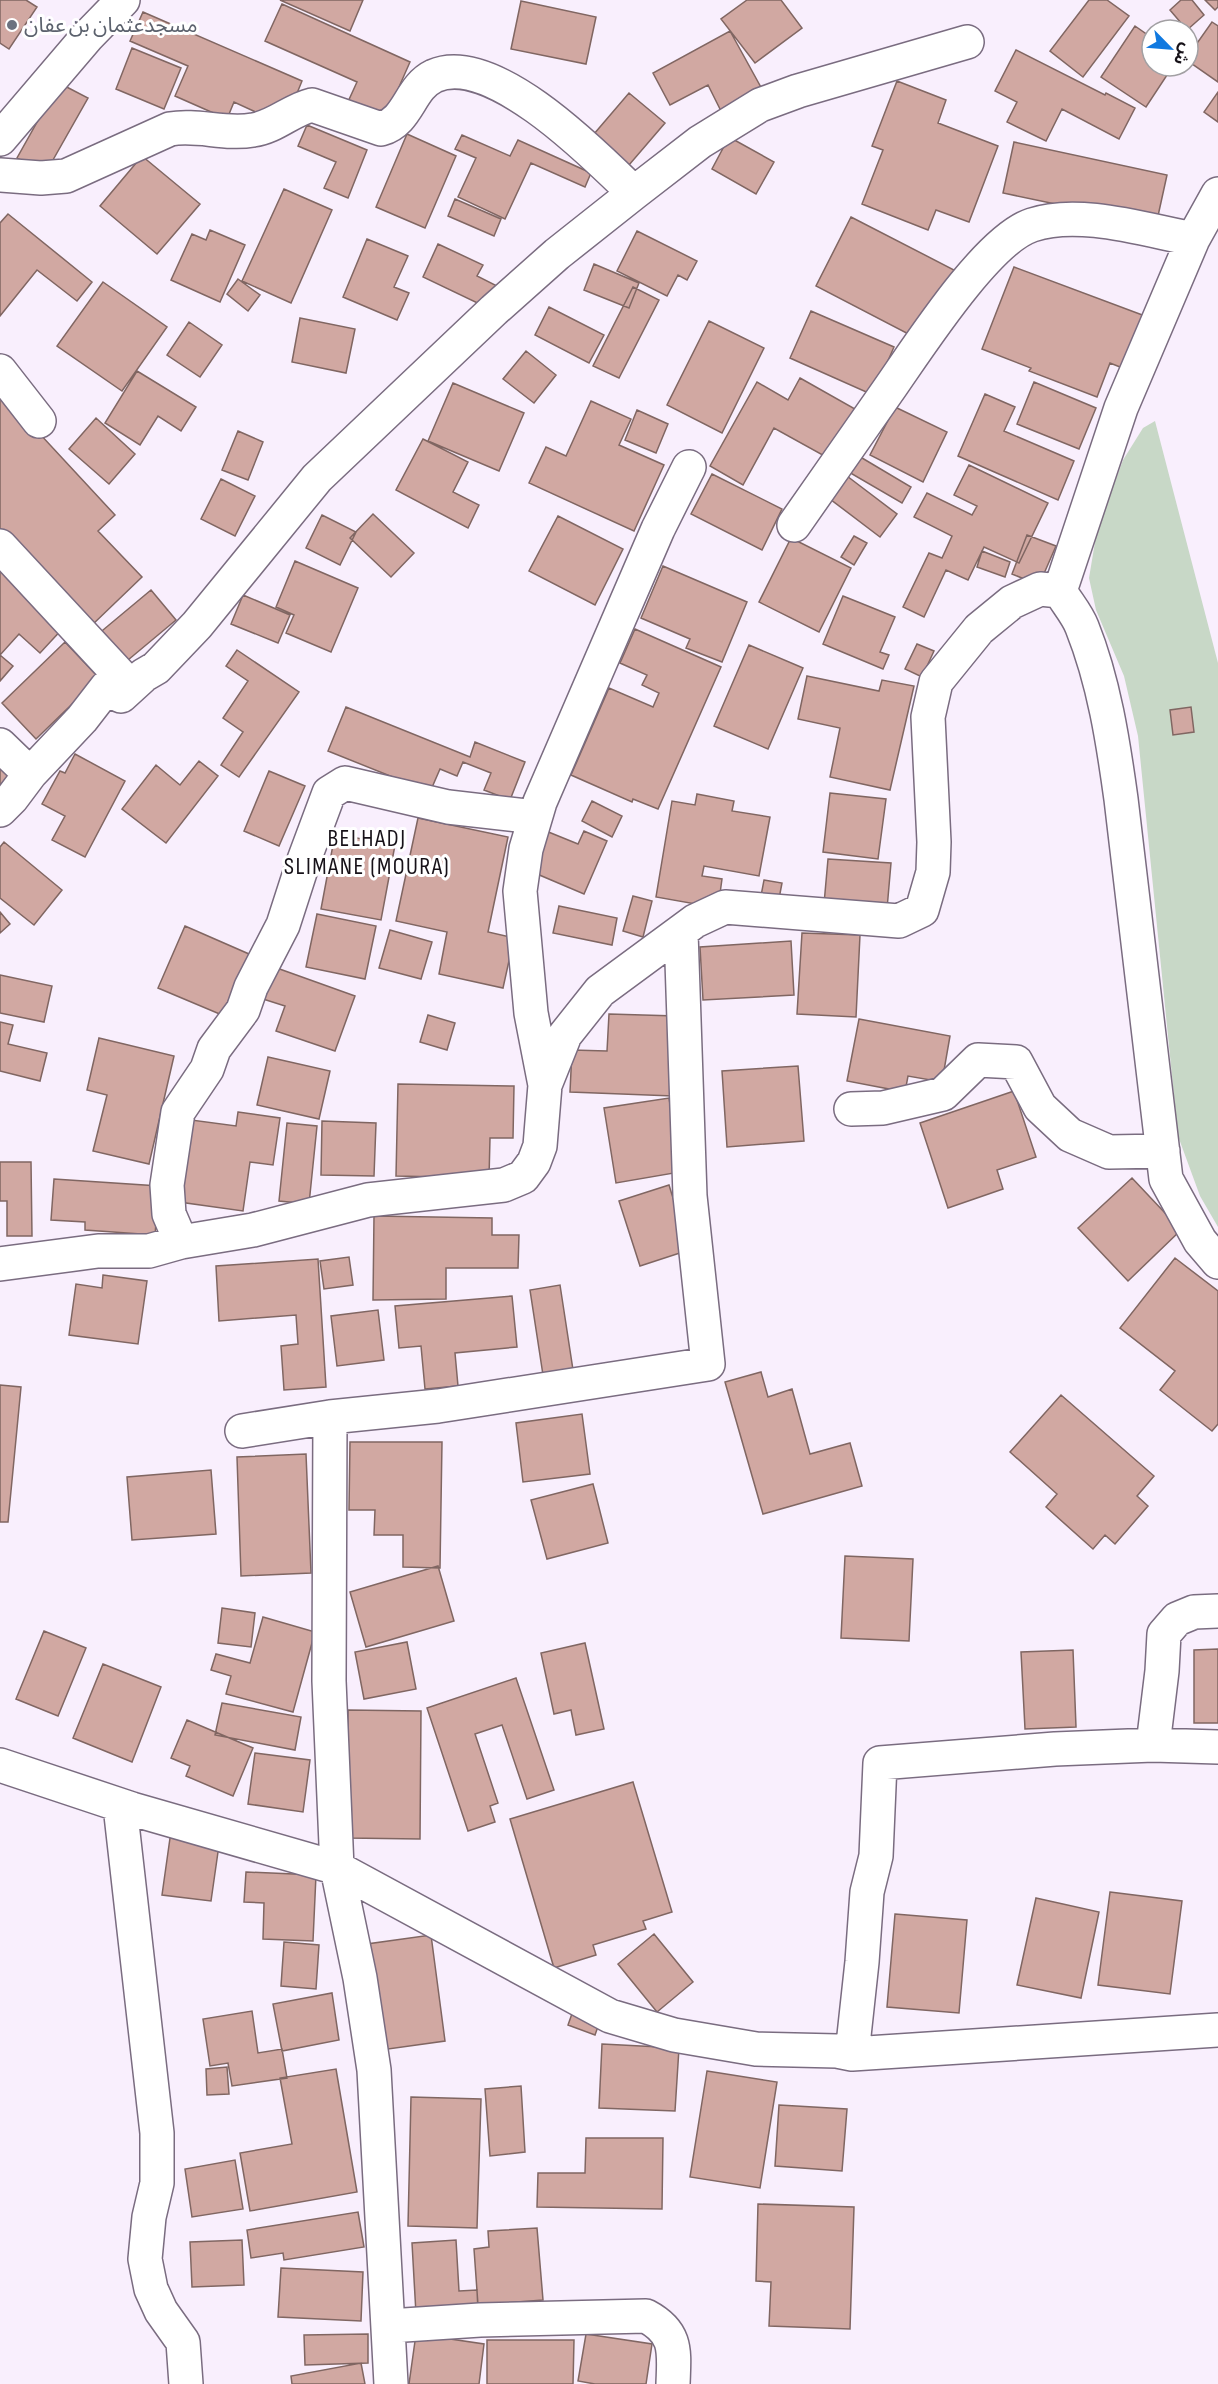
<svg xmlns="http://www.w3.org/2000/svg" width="1218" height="2384" font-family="'Sofia Sans Condensed','Noto Sans Arabic',sans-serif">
<rect width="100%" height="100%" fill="#f9effd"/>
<!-- green -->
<path fill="#c8d8c7" d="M1155,421L1218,663V1227L1200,1196L1178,1136L1138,736L1124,676L1096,610L1089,578L1097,530L1123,460L1143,428Z"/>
<!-- building -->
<path fill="#d1a8a2" stroke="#806662" stroke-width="1.5" d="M0,0H26L37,7L9,49L0,43Z
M280,0H363L350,31Z
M747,0H781L802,28L755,63L721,19Z
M1089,0H1107L1129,16L1083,77L1050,51Z
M1181,0H1192L1204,15L1187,30L1170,10Z
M1205,0H1218V7L1215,10Z
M521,1L596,17L586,64L511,49Z
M282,4L410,62L384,121L347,104L357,82L265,41Z
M143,12L302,81L291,108L275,121L234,102L227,119L175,96L188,66L130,41Z
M1212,22L1218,26V82L1188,61V56Z
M1135,26L1152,38V66H1173L1146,107L1101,77Z
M730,31L763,91L722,113L708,85L670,105L653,73Z
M132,48L181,68L164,109L116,89Z
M1016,50L1105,95L1106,93L1135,108L1119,139L1062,109L1046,141L1007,122L1017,102L995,91Z
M897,81L946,100L938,123L998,146L969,222L936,210L928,230L862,204L883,150L872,146Z
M59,83L88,98L45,174L17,158Z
M1218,92V122L1204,112Z
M629,93L665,123L623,172L588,141Z
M307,125L367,150L348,198L324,188L336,162L298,146Z
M407,134L456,156L425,228L376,207Z
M462,135L510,156L518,140L591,173L585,187L531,163L505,219L458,197L476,158L455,149Z
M729,137L774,162L756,194L712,169Z
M1014,142L1167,175L1156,225L1003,193Z
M142,156L200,204L157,254L100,206Z
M284,189L332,210L291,303L242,281Z
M455,199L501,219L494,236L448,216Z
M8,214L92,282L77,301L37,270L0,316V223Z
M851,217L954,270L918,339L816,286Z
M210,230L245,245L220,302L171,280L192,234L206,240Z
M637,231L697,261L687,280L678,275L667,296L617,271Z
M367,239L408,256L394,287L409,293L397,320L343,297Z
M438,244L483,265L477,276L501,288L490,309L423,277Z
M594,264L639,283L629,308L584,290Z
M1014,267L1145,316L1125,369L1110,363L1097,397L1029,371L1031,368L982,349Z
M238,279L260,295L248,311L227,294Z
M103,282L167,327L122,391L57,346Z
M633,287L659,300L619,378L593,366Z
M549,307L604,335L589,363L535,335Z
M811,311L894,347L873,395L790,358Z
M300,318L355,329L346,373L292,362Z
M709,321L764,348L722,433L667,405Z
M189,322L222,345L200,377L167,355Z
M526,351L556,375L534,403L503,379Z
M137,371L196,407L181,431L158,416L140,445L105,423Z
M800,378L855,409L828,458L774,428L743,485L710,466L757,382L788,400Z
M1034,382L1096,408L1079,449L1017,424Z
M453,383L524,413L499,471L428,441Z
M0,391L115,515L98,531L142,577L90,627L0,530Z
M985,394L1015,407L1004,431L1074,461L1058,500L958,456Z
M591,401L631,419L619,445L664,465L634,531L529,483L546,447L566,456Z
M895,407L947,432L923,482L870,455Z
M637,410L668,424L656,453L625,440Z
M96,418L135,454L109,484L69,449Z
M238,431L263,442L248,480L222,470Z
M423,439L468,462L453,492L479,505L468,528L396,490Z
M857,455L911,487L902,503L847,471Z
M969,465L1048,503L1019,563L984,547L968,580L946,570L924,617L903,607L929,553L942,558L952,536L914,517L927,493L972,515L977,506L954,495Z
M843,473L897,514L880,537L826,496Z
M712,474L782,509L762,550L691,514Z
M221,479L255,496L235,536L201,519Z
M373,514L414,553L391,577L350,538Z
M322,515L356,532L340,565L306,548Z
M558,516L623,549L595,605L529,571Z
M1027,535L1056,546L1039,585L1012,574Z
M854,536L867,543L854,565L841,557Z
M791,538L851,568L819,632L759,602Z
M982,551L1010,562L1005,577L977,567Z
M295,561L358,588L331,652L286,633L294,615L276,607Z
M663,566L747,602L722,662L686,648L690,639L641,618Z
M0,567L65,626L40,653L19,634L0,655L13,666L0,681Z
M151,590L176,620L122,665L97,635Z
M243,595L290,615L278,643L231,624Z
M843,596L895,617L880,652L889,655L883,669L823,644Z
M635,629L721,667L658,809L633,799L632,802L571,775L609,688L653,707L659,693L642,685L647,675L620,663Z
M65,642L99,678L36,739L2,703Z
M917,644L934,651L922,677L905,669Z
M749,645L803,668L768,749L714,726Z
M237,650L299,692L239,777L221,765L243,732L223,718L248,681L226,666Z
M807,676L879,691L882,680L914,686L890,790L830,777L840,728L798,719Z
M346,707L470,757L475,742L525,762L510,800L484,790L491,773L463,762L457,776L440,769L430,792L328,751Z
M1191,707L1194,732L1173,735L1170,710Z
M75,754L125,781L85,857L52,840L65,816L42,804L60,771L65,773Z
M0,755L17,770L0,790Z
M199,761L218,776L166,843L122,809L156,765L180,785Z
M269,771L305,786L279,846L244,831Z
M830,793L886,799L878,859L823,852Z
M697,794L734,801L732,811L770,817L759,876L704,866L702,876L722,879L718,908L656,897L672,801L695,805Z
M592,801L622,816L612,837L582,821Z
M418,818L508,837L488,932L514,938L503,988L439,974L447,932L396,921Z
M546,831L578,844L584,831L607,841L584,894L530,871Z
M335,834L395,845L381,920L321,909Z
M4,842L62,890L34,925L0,898V847Z
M828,859L891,863L887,909L824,904Z
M764,880L782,883L778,904L760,901Z
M633,896L652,901L643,937L623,931Z
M559,906L617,918L612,945L553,933Z
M0,912L10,924L0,933Z
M317,914L376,926L365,979L306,967Z
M185,926L249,954L222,1015L158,988Z
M390,930L432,942L421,979L379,968Z
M802,933L860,935L856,1017L797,1014Z
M791,941L794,995L703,1000L700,947Z
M274,967L355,996L335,1051L276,1031L285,1006L263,999Z
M0,975L52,986L44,1022L0,1013Z
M609,1014L676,1016L673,1096L570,1092L572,1050L607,1051Z
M428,1015L455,1023L447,1050L420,1042Z
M859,1019L950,1036L942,1082L908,1076L905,1092L847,1081Z
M0,1022L13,1025L8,1044L47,1053L40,1081L0,1071Z
M99,1038L174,1056L149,1164L93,1151L107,1095L87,1090Z
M268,1057L330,1071L319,1119L257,1105Z
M798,1066L804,1141L727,1147L722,1071Z
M398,1084L514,1086L513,1138H490L489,1178L396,1176Z
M1014,1091L1036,1157L997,1170L1003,1189L948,1208L920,1123Z
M669,1098L680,1172L616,1183L604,1108Z
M238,1112L280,1118L273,1165L250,1162L243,1211L172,1201L184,1119L236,1126Z
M322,1121L376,1123L374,1176L321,1175Z
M287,1123L317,1126L309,1204L279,1201Z
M0,1162H31L32,1236H7V1201H0Z
M1132,1178L1181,1230L1128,1281L1078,1228Z
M54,1179L159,1186L155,1235L85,1230V1222L51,1220Z
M669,1185L689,1250L640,1266L619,1201Z
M374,1216L492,1218V1235H519L518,1268H446V1299L373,1300Z
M349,1257L353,1285L324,1289L320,1261Z
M1175,1258L1218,1291V1424L1212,1431L1160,1390L1175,1371L1120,1328Z
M318,1259L326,1387L284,1390L281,1346L298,1344L296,1315L219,1321L216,1266Z
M103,1275L147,1281L138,1344L69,1335L76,1284L102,1288Z
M560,1285L573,1370L543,1375L530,1290Z
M512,1296L517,1347L455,1353L458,1386L425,1389L421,1346L399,1348L395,1306Z
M378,1310L384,1360L337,1366L331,1316Z
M761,1372L768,1397L792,1389L810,1454L850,1443L862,1486L763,1514L725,1382Z
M0,1385L21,1387L8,1522H0Z
M1061,1395L1154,1476L1137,1496L1148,1506L1115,1544L1105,1535L1093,1549L1046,1507L1057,1494L1010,1452Z
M582,1414L590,1474L523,1482L516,1423Z
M350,1442H442L440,1568L403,1567V1535H374L375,1510H349Z
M306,1454L311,1573L241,1576L237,1457Z
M211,1470L216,1534L132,1540L127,1477Z
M593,1484L608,1543L547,1559L531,1500Z
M845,1556L913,1559L909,1641L841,1638Z
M438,1566L454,1621L366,1647L350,1592Z
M222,1608L255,1613L251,1647L218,1643Z
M263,1617L315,1632L293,1712L226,1694L231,1676L211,1670L216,1654L250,1663Z
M44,1631L86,1648L58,1716L16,1699Z
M407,1642L416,1689L364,1699L355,1652Z
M585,1643L604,1729L576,1735L571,1710L554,1714L541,1653Z
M1218,1649V1723H1194V1650Z
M1073,1650L1076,1727L1025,1729L1021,1652Z
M103,1664L161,1687L132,1762L73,1738Z
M516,1678L554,1790L527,1799L502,1725L475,1734L498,1803L490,1806L495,1822L468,1831L427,1708Z
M222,1703L301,1717L295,1750L215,1735Z
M348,1710L421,1711L420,1839L347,1838Z
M187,1720L253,1748L233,1796L186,1776L190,1766L171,1758Z
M255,1753L310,1760L303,1812L248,1804Z
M633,1782L672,1912L643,1921L646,1929L593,1945L596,1955L554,1968L510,1819Z
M171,1831L220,1838L211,1901L162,1895Z
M246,1872L316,1875L313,1941L263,1939L264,1903L244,1902Z
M1110,1892L1182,1901L1170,1994L1098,1985Z
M1036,1898L1099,1912L1081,1998L1017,1985Z
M895,1914L967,1920L959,2013L887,2007Z
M654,1934L693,1982L657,2012L618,1964Z
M431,1935L445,2041L381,2050L367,1944Z
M284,1942L319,1945L316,1989L281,1986Z
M332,1993L339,2040L282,2051L273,2004Z
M574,2008L601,2018L595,2035L568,2025Z
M252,2011L258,2053L282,2049L287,2078L232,2086L228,2063L210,2066L203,2019Z
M602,2044L679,2048L675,2111L599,2108Z
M227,2067L229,2094L207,2095L206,2069Z
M336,2069L357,2192L250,2211L240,2153L292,2144L280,2078Z
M707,2071L777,2082L760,2188L690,2177Z
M521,2086L525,2152L490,2156L485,2089Z
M411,2097L481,2099L477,2228L408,2226Z
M779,2105L847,2109L842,2171L775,2166Z
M586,2138H663L662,2209L537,2207L538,2173H585Z
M235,2160L243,2209L192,2217L185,2169Z
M758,2204L854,2207L850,2329L769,2326L771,2282L756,2281Z
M358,2212L364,2247L284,2260L283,2253L251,2258L247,2230Z
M537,2228L543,2300L478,2305L474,2249L489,2247L488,2231Z
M242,2240L244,2285L192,2287L190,2242Z
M456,2240L459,2291L477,2290L478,2311L416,2314L412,2243Z
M281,2268L363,2272L361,2321L278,2317Z
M368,2334V2363L305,2365L304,2335Z
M416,2334L484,2344L479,2384H409Z
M586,2334L652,2344L646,2384H595L578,2381Z
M487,2340H574L573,2384H487Z
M361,2363L365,2384H292L291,2376Z"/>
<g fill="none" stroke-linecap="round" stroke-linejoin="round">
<defs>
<path id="minor" d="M0,139L87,37L123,0
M0,175L41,178L66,176L170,129C197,124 225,135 253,130C275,127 291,110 312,105L381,129C409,121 409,88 434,76C492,50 596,156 634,193
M0,371L39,421
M794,525C825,481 856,436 887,392C916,351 986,240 1032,225C1079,209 1145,230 1193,239
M0,546L130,686
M1060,591L1121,408L1193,239L1218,194
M0,745L30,774
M0,810L12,798L30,774L82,719L106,688L121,696L144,675L156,668L197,625L317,478L494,310L557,254L634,193L700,142L760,105L798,91L967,42
M545,1085L531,1013L520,891L526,849L540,802L658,529L689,467
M851,1109L883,1108L943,1094L978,1060L1016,1062L1040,1107L1070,1135L1109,1152L1163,1151
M181,1242L169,1214L167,1185L178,1112L207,1069L214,1049L243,1010L251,987L283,925L304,860L329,793L345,783L448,807L535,817
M0,1264L98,1251H149L181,1242L253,1230L368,1200L504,1185L523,1177L534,1162L540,1146L545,1085L565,1035L600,991L695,921L725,907L899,921L922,910L933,872L934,842L928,717L936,682L979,629L1012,602L1040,589L1060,591C1067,603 1077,614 1082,627C1104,682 1113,741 1121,799L1166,1179L1200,1241L1218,1262
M330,1417L329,1681L337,1868L360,1978L374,2070L391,2384
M242,1431L330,1417L438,1406L708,1364L690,1196L681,932
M1153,1745L1218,1747
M0,1765L132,1809L337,1868L610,2016L674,2035L756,2049L837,2051L852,2054L1218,2030
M120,1806L157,2133V2183L149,2217L145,2259L151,2289L161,2311L183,2342L186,2384
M852,2054L862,1962L867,1892L876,1856L880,1763L1055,1749L1153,1745L1162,1671L1164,1634L1177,1619L1194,1612L1218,1611
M389,2326L480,2320L646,2316C678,2333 674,2352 673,2384"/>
</defs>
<!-- minor casing -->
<use href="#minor" stroke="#7a6c80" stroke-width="36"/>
<!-- minor -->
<use href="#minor" stroke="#fff" stroke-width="33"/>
</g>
<!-- markers -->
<circle fill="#6b7280" stroke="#fff" stroke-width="2" cx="12" cy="25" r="6"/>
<g text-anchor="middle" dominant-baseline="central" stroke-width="6" stroke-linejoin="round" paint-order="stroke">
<!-- worship labels -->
<g font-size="21" fill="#5b616d" stroke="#fff" text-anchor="start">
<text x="24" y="25">مسجدعثمان بن عفان</text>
</g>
<!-- quarter labels -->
<g font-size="24" letter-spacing="1.5" fill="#161118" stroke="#fff">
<text x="367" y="838">BELHADJ<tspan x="367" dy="28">SLIMANE (MOURA)</tspan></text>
</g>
</g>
<!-- north arrow -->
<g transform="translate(1170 48) rotate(115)"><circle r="28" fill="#ffffff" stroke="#a2a0a3" stroke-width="1.5"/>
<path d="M0-4.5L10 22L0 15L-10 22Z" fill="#1079e0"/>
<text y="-9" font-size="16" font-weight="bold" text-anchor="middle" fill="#161118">ش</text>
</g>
</svg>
